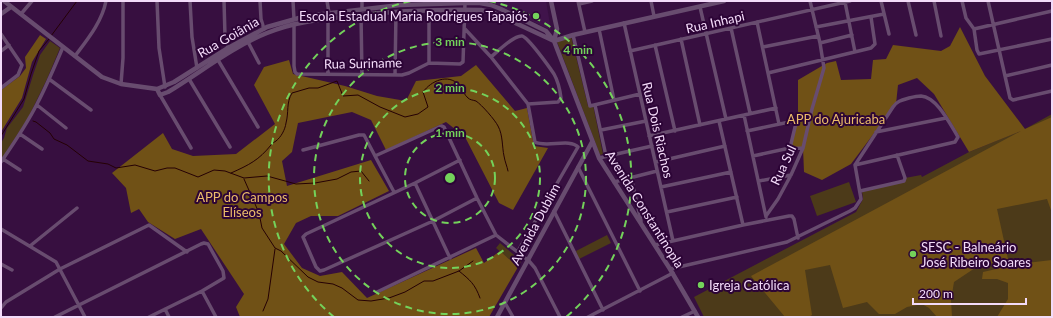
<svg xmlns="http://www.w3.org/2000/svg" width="1053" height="318" font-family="Lato,sans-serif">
<rect width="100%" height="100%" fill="#370f40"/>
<!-- built -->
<path fill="#40134b" d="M497,1H546L551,30L494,3Z"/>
<!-- green -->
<path fill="#4c3a19" d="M571,36L588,106L593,105L603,154L600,155L556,39Z
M50,41L60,48L47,79L28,118L1,160V143L4,138L7,128L23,107L34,72L40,55Z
M1052,114V317H704L694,297L856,212L863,199L862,191L902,182L905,178L921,175L922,177L969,152L1025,129Z
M849,182L856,202L817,216L810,196Z
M607,235L611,243L579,259L576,251Z
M500,243L521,261L518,267L496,248Z"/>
<!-- forest -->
<path fill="#705116" d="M960,27L985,76L1025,129L1052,117V213L1047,199L997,209L1008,259L1004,261L978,266L954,282L951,300L952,317H937L929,308L922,304L907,307L895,314H879L867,302L843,308L830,265L805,270L812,315L809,317H785L751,276L1021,131L969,152L934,94L917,78L898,85L896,104L851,164L822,180L804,172L803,148H790L795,129L794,121L798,114V80L827,63L836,61L841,80L871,79L873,60L886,59L893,45L941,51L950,46Z
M40,35L46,39L32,62L22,98L1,132V90L20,76L26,68L25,57Z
M289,60L293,74L345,86L377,96L406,101L416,81L461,76L476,65L515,111L527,108L534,146L548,148L513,210L499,203L465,137L446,122L386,150L371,120L352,112L298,123L292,152L282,161L287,186L371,160L389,191L338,216H311L296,223L284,244L302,268L320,276L342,272L367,298L476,248L484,263L500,251L518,267L489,317H240L236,307L244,294L201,229L175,239L148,222L139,209L131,213L126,188L112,173L163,133L172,149L193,156L236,154L275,124L254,85L264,67Z
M1052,260V317H997L1008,299V283L997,279H982L983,272L1018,264Z"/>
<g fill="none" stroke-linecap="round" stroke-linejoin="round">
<!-- stream -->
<path stroke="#250004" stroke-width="1" d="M51,36L77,1
M33,121L36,122L50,133L54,139L67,145L88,161L108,164L116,168L135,165L155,171L167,168H175L198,177L214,170L225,171L244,178L267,176L296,184L315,183L337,179L351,172L361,171L369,181
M1,136L24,99L31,74L39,51L49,39
M231,173C249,165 259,160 271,145C272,143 273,143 276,141C281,137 285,130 286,123C289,112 286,103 292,93L309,88H318L337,81L343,96L358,95L380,107L405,117L418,114L428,107L423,92C431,81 448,73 459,85C463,89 464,95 468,98C470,100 473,100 476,101C482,105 495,120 498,126C503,135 502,147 504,156C505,162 507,166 508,171
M244,179L259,213L262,228L275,248L281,251L308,277L318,282L333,284L342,288L358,300L371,301L389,298L405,292L424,281H433L459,271L473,261
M459,271C470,280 475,284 480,298
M263,311L268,299L275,249"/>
<!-- minor -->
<path stroke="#684c6f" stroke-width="3.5" d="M157,1L159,48L165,87
M190,1L192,37L197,68
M224,1L225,36L228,48
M260,1L261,19L264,29
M293,1L294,19
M327,1L329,13
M578,1L585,32
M651,1L654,16
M881,1L889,34
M908,1L916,35
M934,1L941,36
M962,1L966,18L974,29L977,50L979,54L1052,39
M988,1L1010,98L1013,100L1052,91
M845,2L855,52
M579,4L592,1
M700,7L726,119
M362,9V1
M21,14L32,1
M361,15L362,75
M757,22L779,124
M624,23L673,241
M294,24V66L295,72L297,74L402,75L409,73L429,63L460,64L463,62L465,3
M816,27L884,14
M731,28L750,113
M465,29L491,57L528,104L535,142C546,148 570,138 578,147L518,251
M599,29L614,100
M974,29L1052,11
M1,34L22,65L18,75L1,88
M573,35L590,106L640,94
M681,39L700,125
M248,42L259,63
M820,43L852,35
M655,45L675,131
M763,47L818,36
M1,51L9,45
M630,51L850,1
M75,56C87,40 102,22 106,1
M491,57C497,52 514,35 522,36C528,37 550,68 554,74C558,81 560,90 561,98L558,102L528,104
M218,60L258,127
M429,63V11
M768,73L871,48L875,44L871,17
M328,74V18
M395,75L396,12
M1005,76L1052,65
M49,79L91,110
M189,79L230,147
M121,84L123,58V1
M160,95L191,148
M37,105L66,128
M595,105L606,156
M744,115L766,217
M719,121L743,225
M601,130L646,121
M747,131L794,121L796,123L790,148
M876,132L946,118
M20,134L42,149
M649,136L776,108
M303,150L359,135H364L394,192
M614,155L621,179
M375,156L439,127L442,126L444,127L477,198L496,235L529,261L535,268L560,317
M753,156L785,149L803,148
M599,158L652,146
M3,159L20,170
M460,160L415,183L306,234L303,237L316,267L320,271L324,270L433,221L477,198
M1,162C14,143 27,124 37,104C47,85 55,66 63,47
M656,162L725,146
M578,167L640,291
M631,177L641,221
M759,181L791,175
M614,182L657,171
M415,183L450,258
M661,187L731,172
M860,191L904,181L905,178L897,155
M554,211L603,310
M667,212L737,197
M766,216L778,199L791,175L803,148L812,109L824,68L820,43L810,1
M1,229L56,262L85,317
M655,245L743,225L789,216H792L794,219L798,238
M30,246L77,208
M1,264L12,270
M670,269L787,242L850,211L855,208L861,199L855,165L893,107C897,101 902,100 909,98C913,97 917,96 921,96C937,97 950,124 958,137L955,142L855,165
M202,291L216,317
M377,292L496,235
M505,303L513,317
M1,308L6,302L60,269L149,225L187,252
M165,309L169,317
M55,317L201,244L204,243L208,244L223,271L224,278L202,291L149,317
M588,317L673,273
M682,317L695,311"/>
<!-- tertiary -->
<path stroke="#684c6f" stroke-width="4.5" d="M4,1L102,77L121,84L157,89L174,82L228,48L267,27L306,16L400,5L465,3H480L491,5L501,9L546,31L554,41L599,158L670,269L698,317
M551,1L557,29L554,41
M1,14L11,7
M554,41L573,35L724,1
M157,89L160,95L168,92C201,72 232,47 267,33C294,22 322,19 351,16C394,11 438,9 481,10L494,13L554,41
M497,317L592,142"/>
</g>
<!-- distance rings -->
<g fill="none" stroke="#74d25b" stroke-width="2" stroke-dasharray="7 5">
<circle cx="450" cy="178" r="45"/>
<circle cx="450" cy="178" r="90"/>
<circle cx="450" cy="178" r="136"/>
<path d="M334 317A181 181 0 0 1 411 1M489 1A181 181 0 0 1 566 317"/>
</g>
<!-- markers -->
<g fill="#74d25b" stroke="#2c0436" stroke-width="1.5">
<circle cx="536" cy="16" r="4"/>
<circle cx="913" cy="254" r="4"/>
<circle cx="701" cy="285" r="4"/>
</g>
<g text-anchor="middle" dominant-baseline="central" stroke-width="4" stroke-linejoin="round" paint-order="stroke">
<!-- poi labels -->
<g font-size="13" fill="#f3dbf9" stroke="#2c0436" text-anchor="start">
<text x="528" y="16" text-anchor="end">Escola Estadual Maria Rodrigues Tapajós</text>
<text x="921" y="247">SESC - Balneário<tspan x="921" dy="15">José Ribeiro Soares</tspan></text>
<text x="709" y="285">Igreja Católica</text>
</g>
<!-- street labels -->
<g font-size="13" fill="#f3dbf9" stroke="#2c0436">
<text transform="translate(715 22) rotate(-13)">Rua Inhapi</text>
<text transform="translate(228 37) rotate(-30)">Rua Goiânia</text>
<text transform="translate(363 63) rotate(-1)">Rua Suriname</text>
<text transform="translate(658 130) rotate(77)">Rua Dois Riachos</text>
<text transform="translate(783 165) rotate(-65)">Rua Sul</text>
<text transform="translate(645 209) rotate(58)">Avenida Constantinopla</text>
<text transform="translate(535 224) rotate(-62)">Avenida Dublim</text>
</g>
<!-- park labels -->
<g font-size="13" fill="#ecbc6a" stroke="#2c0436">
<text x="836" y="119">APP do Ajuricaba</text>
<text x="242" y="197">APP do Campos<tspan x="242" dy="15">Elíseos</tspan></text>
</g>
</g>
<circle cx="450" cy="178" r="6" fill="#74d25b" stroke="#2c0436" stroke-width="2"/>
<g font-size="12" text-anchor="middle" font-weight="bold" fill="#74d25b" stroke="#2c0436" stroke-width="4" stroke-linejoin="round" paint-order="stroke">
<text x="450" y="46">3 min</text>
<text x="578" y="54">4 min</text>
<text x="450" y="92">2 min</text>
<text x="450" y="137">1 min</text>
</g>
<!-- border -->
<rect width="1053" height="318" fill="none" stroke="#f3dbf9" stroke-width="4"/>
<!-- scale -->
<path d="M913 298v6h113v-6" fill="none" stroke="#f3dbf9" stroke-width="2"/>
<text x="919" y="298" font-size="12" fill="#f3dbf9" stroke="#2c0436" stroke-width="3" paint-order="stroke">200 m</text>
</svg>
